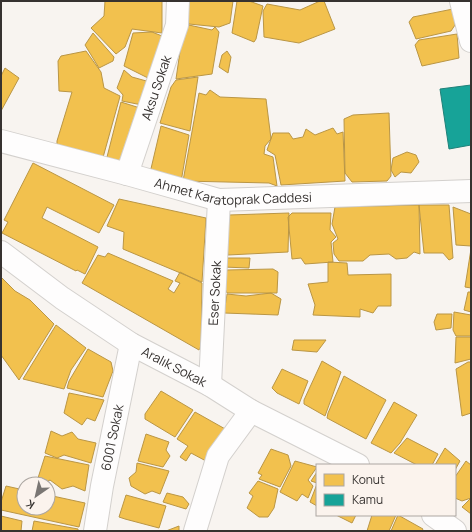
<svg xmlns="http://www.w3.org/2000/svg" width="472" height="532" font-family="Manrope,sans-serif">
<rect width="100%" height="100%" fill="#f8f4f0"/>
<!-- homes -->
<path fill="#f2c14e" stroke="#ba9645" d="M105,1H162V33L132,29L125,47L116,54L91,28L104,16Z
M184,1H233L230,23L219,27L189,24L183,18Z
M237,1H249L263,6L256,39L254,42L232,33Z
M320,1H324L335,29L299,43L264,37L263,11L267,4L300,10Z
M453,9L455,25L451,31L416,39L409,22L413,17Z
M184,24L212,30L215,27L219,32L212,74L176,79Z
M152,32L162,36L152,80L124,66L133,33Z
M93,33L114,57L113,61L99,68L85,45Z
M457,34L459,58L422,66L415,45L419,40Z
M86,51L101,72L104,88L120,96L119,100L102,161L57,146V141L72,92L59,91L58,61L61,56Z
M227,51L231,57L228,73L219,67L222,55Z
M5,68L19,78L1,111V76Z
M124,70L132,77L150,82L142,105L122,101L123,95L117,88Z
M198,77L190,131L160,123L171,87L176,80Z
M210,90L220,97L266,99L271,139L265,146L264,154L273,157L277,186L269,183L183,181L199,93L206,95Z
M121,102L143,109L126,166L106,161Z
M389,113L391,176L387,181L352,182L345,173L344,119L353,115Z
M161,126L189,135L181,182L150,173Z
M333,128L337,134L343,132L345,181L281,185L275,155L267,150L273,133H289L293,139L303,137L306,129L315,135Z
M407,152L416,155L419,162L411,173L401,172L395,177L391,170L393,158Z
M33,163L114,205L99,233L47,207L42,218L98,247L85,274L77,270L76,271L2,233L8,222L4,220Z
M119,199L206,218L202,282L123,249L124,232L107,226Z
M419,205H449L453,258L449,260L443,253H424Z
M419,205L420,254L414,252L407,258L396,259L389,254L370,255L363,261H339L334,254L333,243L338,239L332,224L335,207Z
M453,207L471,214V246L456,245Z
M289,213L288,252L228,255L225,220L229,215Z
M292,213H331L330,230L336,237L331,242L333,262L305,264L301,258L292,259L288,217Z
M471,249V288L465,287Z
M108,253L173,281L168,289L174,293L180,283L175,281L180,272L202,283L201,346L199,350L82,283L98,255L105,257Z
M224,258H250L249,268L223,267Z
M328,262L347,263L348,275L391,274V306H378L373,313L360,309V317L313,315L315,305L308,284L328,282Z
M273,269L278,272L277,293H227L224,286L227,270Z
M1,277L15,291L30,300L54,324L19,380L1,355Z
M468,292H471V312L464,310Z
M271,293L281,299L278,315L224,313L227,294L246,296Z
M454,312L471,315V336H456L453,330Z
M437,314H452L451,328L436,330L434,322Z
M56,325L86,348L71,370L64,389L23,379Z
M456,337H471V359L455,363Z
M294,340H326L317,352L292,350Z
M88,349L111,362L113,371L103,397L67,388L69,381Z
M322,361L341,372L325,416L304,404V400Z
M468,362H471V413L462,416L456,369Z
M282,369L308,381L299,404L277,393L272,388Z
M344,376L386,400L366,439L327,418L328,413Z
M161,391L193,410L175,437L145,419V414Z
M69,393L104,400L95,421L87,418L82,425L64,413Z
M394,402L417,415L400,443L391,453L371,443Z
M195,412L227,430L206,461L191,453L186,461L180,457L188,446L177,439Z
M51,431L62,436L72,432L78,439L96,443L91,463L64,455L57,458L45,453Z
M146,434L169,442L166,450L170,456L163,467L138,461Z
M407,438L438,454L432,465H417L394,453Z
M445,448L460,461L455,470V465H435Z
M271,449L288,455L291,466L280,487L259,479L262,475L258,473Z
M45,456L89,465L85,491L73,486L62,489L50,480L45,483L38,478Z
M295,461L317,467L308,480L313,486L308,498L302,494L297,501L280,492Z
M466,461L471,465V498L462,501L455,498V477Z
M137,463L169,471L160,494L152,491L145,494L131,486L129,478L136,472Z
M317,472V483L311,481Z
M258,481L278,489L274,508L268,517H259L247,508L253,496L249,493Z
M317,484V506L310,502Z
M6,486L24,490V508H48V495L85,503L79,527L1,510V502Z
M167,493L183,497L189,504L186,509L163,502Z
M126,495L166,506L159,528L125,519L119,517Z
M470,499H471V514L462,507Z
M336,515H356L352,523Z
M372,515H396L389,531H367Z
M398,515L423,529L422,531H391Z
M1,516L22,521L21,531H1Z
M34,521L78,529V531H32Z
M179,526V531H166Z"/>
<!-- public -->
<path fill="#17a398" stroke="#208179" d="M471,85V145L449,149L440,89Z"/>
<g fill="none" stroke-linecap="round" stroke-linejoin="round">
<defs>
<g id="minor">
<path d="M461,1L471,41"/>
<path id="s1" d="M1,141L127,174L219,200L471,191"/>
<path id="s2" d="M127,174L177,25L178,1"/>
<path id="s3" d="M1,252L62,298L131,344L210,385L251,411L358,465"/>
<path id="s4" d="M210,385L219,200"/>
<path d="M433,515L455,531"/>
<path id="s5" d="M95,531L102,486L131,344"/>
<path d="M195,531L218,456L251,411"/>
</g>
</defs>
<!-- minor casing -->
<use href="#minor" stroke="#d3d0cd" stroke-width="24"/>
<!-- minor -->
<use href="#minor" stroke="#fefdfd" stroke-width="22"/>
</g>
<g text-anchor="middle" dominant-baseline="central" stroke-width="4" stroke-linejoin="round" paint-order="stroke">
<!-- street labels -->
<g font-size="13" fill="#363230" stroke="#fbf3ed">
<text stroke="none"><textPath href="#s2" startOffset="91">Aksu Sokak</textPath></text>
<text stroke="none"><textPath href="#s1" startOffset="239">Ahmet Karatoprak Caddesi</textPath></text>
<text stroke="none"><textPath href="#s4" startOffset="92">Eser Sokak</textPath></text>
<text stroke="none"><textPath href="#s3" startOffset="208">Aralık Sokak</textPath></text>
<text stroke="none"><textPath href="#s5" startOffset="95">6001 Sokak</textPath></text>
</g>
</g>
<!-- border -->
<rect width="472" height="532" fill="none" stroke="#363230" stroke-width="4"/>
<!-- legend -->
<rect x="316" y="464" width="140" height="52" fill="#fbf3ed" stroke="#aca6a1"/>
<rect x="324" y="474" width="20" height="12" fill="#f2c14e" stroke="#aca6a1"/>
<text x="352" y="484" font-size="12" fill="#363230">Konut</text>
<rect x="324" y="494" width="20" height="12" fill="#17a398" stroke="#aca6a1"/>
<text x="352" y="504" font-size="12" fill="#363230">Kamu</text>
<!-- north arrow -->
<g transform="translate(36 496) rotate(214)"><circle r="19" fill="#fbf3ed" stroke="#aca6a1"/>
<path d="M0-3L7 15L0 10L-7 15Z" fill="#7a7673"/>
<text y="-6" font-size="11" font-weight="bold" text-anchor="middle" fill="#363230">K</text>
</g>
</svg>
